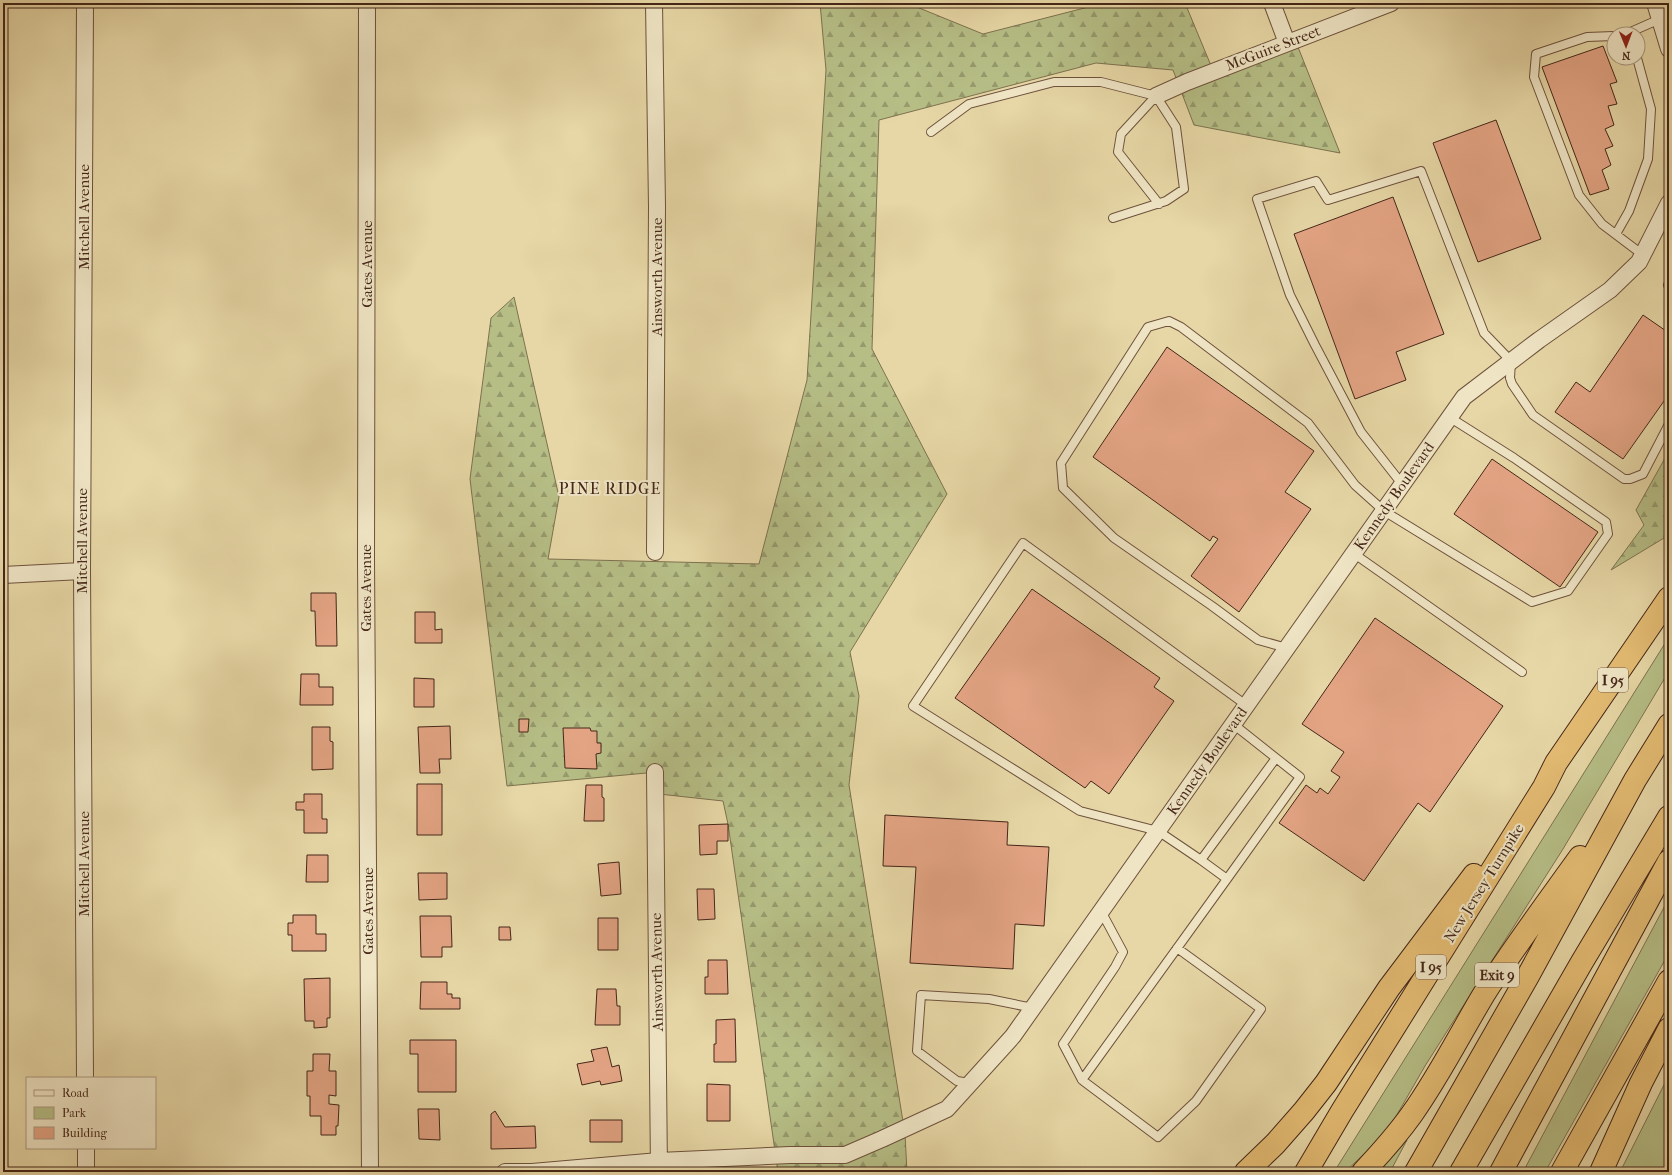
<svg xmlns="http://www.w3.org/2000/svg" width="1672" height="1175" font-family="'IM FELL French Canon',serif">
<defs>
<pattern id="forest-firs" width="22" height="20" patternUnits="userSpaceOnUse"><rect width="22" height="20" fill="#b6be86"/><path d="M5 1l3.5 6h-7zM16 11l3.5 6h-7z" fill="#969a6d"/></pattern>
</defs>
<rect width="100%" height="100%" fill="#e7d7a6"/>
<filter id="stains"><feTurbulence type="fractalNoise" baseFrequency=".005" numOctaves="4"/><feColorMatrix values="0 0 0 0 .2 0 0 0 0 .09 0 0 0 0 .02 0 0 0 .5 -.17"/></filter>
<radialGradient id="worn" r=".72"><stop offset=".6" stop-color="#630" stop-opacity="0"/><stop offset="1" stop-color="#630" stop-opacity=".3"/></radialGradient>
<!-- green -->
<path fill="#b6be86" stroke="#7e724f" d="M1669,637V671L1563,849L1425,1066L1387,1132L1345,1172H1334Z
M1669,898V953L1545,1172H1523Z
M1669,1075V1172H1620Z
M1407,1140L1390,1172H1378Z"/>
<!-- forest -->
<path fill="url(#forest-firs)" stroke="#7e724f" d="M820,3H907L983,34L1104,3H1185L1212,68L1294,37L1340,153L1194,125L1173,70L1096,63L879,120L872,349L947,494L850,652L859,696L849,785L905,1134L907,1172H778L728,824L723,801L659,794L657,772L507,786L470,479L491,318L514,297L559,497L548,559L759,564L807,380L826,70Z
M3,298H6L5,561H3Z
M1669,451V535L1611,570L1644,525L1636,510Z"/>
<!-- building -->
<path fill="#e3a484" stroke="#452618" d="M1603,46L1617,82L1610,84L1617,104L1608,106L1614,125L1605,129L1613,146L1605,149L1611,165L1602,170L1609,189L1590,195L1542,67Z
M1496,120L1541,239L1478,262L1433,143Z
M1393,197L1444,334L1396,352L1406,380L1355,399L1294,234Z
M1643,315L1669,333V394L1623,459L1555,412L1576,382L1590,392Z
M1167,347L1314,451L1285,492L1311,509L1239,612L1191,576L1218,539L1213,536L1210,541L1093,457Z
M1492,459L1598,532L1560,587L1454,514Z
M1032,589L1160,678L1154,687L1174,701L1109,794L1091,781L1085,788L955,698Z
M311,593H336L337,646H316L315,611H311Z
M415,612H435V630L442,629V643H415Z
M1375,618L1503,706L1430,812L1418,803L1364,881L1279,823L1306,785L1317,793L1320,788L1328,794L1340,777L1331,771L1344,752L1302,724Z
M301,674H319V687H333V705H300Z
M414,678L434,679V707H414Z
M519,719H529L528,732H519Z
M450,726L451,759H439L440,773H420L418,727Z
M312,727H330V741L333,742V769L312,770Z
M563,728H590L591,731H597V743H601V753L596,754L597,769L565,768Z
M417,784H442V835H417Z
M586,785H602V797L604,798V821H584Z
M304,794H322V819H327V833H304V810H296V802H304Z
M885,815L1008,822L1007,845L1049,847L1044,926L1015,924L1013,969L910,963L916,867L883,866Z
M728,824V841H717V854L700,855L699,825Z
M307,855H328V882H306Z
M619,862L621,894L601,896L598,864Z
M418,873H447V899L419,900Z
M697,889H714L715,919L698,920Z
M293,915H316V934H326V951H292V935H288V923H293Z
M420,916H451L452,947H442V957H421Z
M598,918H618V950H598Z
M499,927H510L511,940H499Z
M708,960H727L728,994H705V977H708Z
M330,978V1018H327V1027L314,1028V1021H305L304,979Z
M421,982H447V994H452V998H460V1009H420Z
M597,989H616L617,1006H620V1025H595Z
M735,1019L736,1062H714V1044H716V1020Z
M410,1040H456V1092H418V1054H410Z
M607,1047L612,1067L619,1065L622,1081L601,1085L600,1081L582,1085L577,1064L594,1061L591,1050Z
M313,1054H330L329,1071H336V1096L329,1095V1104L339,1105L338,1126H336V1135H321V1116H310V1096H307V1071H313Z
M707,1084L730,1085V1121H707Z
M418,1109H439L440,1140L419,1139Z
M495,1111L505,1127L535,1126L536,1148L491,1149V1114Z
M590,1120H622V1142H590Z"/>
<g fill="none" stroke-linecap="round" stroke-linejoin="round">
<defs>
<path id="lane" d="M1626,34L1660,19
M1614,36L1587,37L1536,54L1534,77L1579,195L1602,224L1643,255
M1156,96L1121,134L1118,152L1159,204
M931,132L969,104L1054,82H1101L1156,96L1176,127L1184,189L1166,201L1113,218
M1616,234L1629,211L1648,159L1651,109L1637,58
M1669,283L1668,285L1669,286
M1402,484L1361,432L1315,345L1290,295L1257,199L1316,181L1328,200L1421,171L1484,333L1511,361L1510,378L1512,384L1533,415L1624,479H1630L1643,474L1669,424
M1353,553L1522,672
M1287,648L1258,640L1212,606L1114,538L1063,488L1061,463L1148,327L1169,321L1181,327L1308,423L1355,485L1384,511L1532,602L1568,591L1608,534L1606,522L1514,458L1449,417
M1233,724L1300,777L1227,879L1201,860L1276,758
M1201,860L1158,831L1080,811L913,706L1023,543L1246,705
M1177,948L1261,1009L1196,1101L1158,1137L1082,1080L1227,879
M1082,1080L1063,1044L1115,967L1123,952L1101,911
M970,1083L957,1081L917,1051L921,995L989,999L1033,1008"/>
<path id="street" d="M85,3L82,571L85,1078
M367,3L366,560L370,1172
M654,3L657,207L655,552
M1272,3L1287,43
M1655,3L1669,49
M1156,96L1187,82L1391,3
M3,575L82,571
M655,772L659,1172
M86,1148V1172
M505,1172H532L659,1161L790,1155H845L882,1139L947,1109L1013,1036L1464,397L1539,340L1610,290L1639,262L1669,203"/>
<path id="highway" d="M1246,1172L1275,1144L1304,1111L1326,1083L1389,988L1474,875
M1306,1172L1342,1111L1544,787L1556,763L1669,598
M1363,1172C1381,1153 1397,1135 1412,1114C1439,1076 1460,1034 1484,994C1514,947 1547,903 1580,857
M1416,1172L1528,976L1635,780L1669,725
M1461,1172L1582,962L1669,817
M1501,1172L1669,861
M1562,1172L1669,981
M1601,1172L1641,1083L1669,1029"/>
</defs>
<!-- lane casing -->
<use href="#lane" stroke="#6e523c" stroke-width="10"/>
<!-- street casing -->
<use href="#street" stroke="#6e523c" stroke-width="18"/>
<!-- highway casing -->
<use href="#highway" stroke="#452618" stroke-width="24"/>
<!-- lane -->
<use href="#lane" stroke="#efe5c5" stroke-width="8"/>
<!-- street -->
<use href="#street" stroke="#efe5c5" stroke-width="16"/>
<!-- highway -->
<use href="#highway" stroke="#e4bc73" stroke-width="22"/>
</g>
<g text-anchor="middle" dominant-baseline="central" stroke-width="4" stroke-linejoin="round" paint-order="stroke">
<!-- shield labels -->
<g fill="#efe5c5" stroke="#785f4c" stroke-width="1">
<rect x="1598" y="668" width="30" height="24" rx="3"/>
<rect x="1416" y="955" width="30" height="24" rx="3"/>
<rect x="1475" y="963" width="44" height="24" rx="3"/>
</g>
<g font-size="14" font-weight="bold" fill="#452618">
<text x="1613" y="680">I 95</text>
<text x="1431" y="967">I 95</text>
<text x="1497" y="975">Exit 9</text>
</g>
<!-- street labels -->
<g font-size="15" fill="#452618" stroke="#efe5c5">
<text transform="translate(1273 48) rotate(-21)">McGuire Street</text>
<text transform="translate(84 217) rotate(-90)">Mitchell Avenue</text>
<text transform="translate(367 264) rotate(-90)">Gates Avenue</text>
<text transform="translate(657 277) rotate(-90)">Ainsworth Avenue</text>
<text transform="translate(1394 496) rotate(-55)">Kennedy Boulevard</text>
<text transform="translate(82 541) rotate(-90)">Mitchell Avenue</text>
<text transform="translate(366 588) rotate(-90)">Gates Avenue</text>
<text transform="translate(1207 761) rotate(-55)">Kennedy Boulevard</text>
<text transform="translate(84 864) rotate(-90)">Mitchell Avenue</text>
<text transform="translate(1484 883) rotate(-58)">New Jersey Turnpike</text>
<text transform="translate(368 911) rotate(-90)">Gates Avenue</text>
<text transform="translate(657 972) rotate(-91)">Ainsworth Avenue</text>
</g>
<!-- neighbourhood labels -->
<g font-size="16" letter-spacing="1" fill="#452618" stroke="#efe5c5">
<text x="610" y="488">PINE RIDGE</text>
</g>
</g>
<!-- margin -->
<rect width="1672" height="1175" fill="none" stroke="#e7d7a6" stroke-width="16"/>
<rect x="4" y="4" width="1664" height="1167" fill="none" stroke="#452618" stroke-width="2"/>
<rect x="8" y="8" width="1656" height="1159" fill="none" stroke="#452618"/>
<!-- legend -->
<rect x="26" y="1077" width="130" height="72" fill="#efe5c5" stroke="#ab9980"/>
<rect x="34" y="1090" width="20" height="6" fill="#efe5c5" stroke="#ab9980"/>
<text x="62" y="1097" font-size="12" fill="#452618">Road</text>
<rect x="34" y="1107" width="20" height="12" fill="#b6be86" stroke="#ab9980"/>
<text x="62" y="1117" font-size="12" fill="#452618">Park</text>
<rect x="34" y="1127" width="20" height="12" fill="#e3a484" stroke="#ab9980"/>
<text x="62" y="1137" font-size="12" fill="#452618">Building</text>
<!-- north arrow -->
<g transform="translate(1626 46) rotate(179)"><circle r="19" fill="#efe5c5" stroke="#ab9980"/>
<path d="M0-3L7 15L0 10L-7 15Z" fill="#8f2418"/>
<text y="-6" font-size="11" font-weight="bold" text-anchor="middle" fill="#452618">N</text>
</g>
<rect width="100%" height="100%" filter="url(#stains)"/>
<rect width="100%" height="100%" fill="url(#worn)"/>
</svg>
